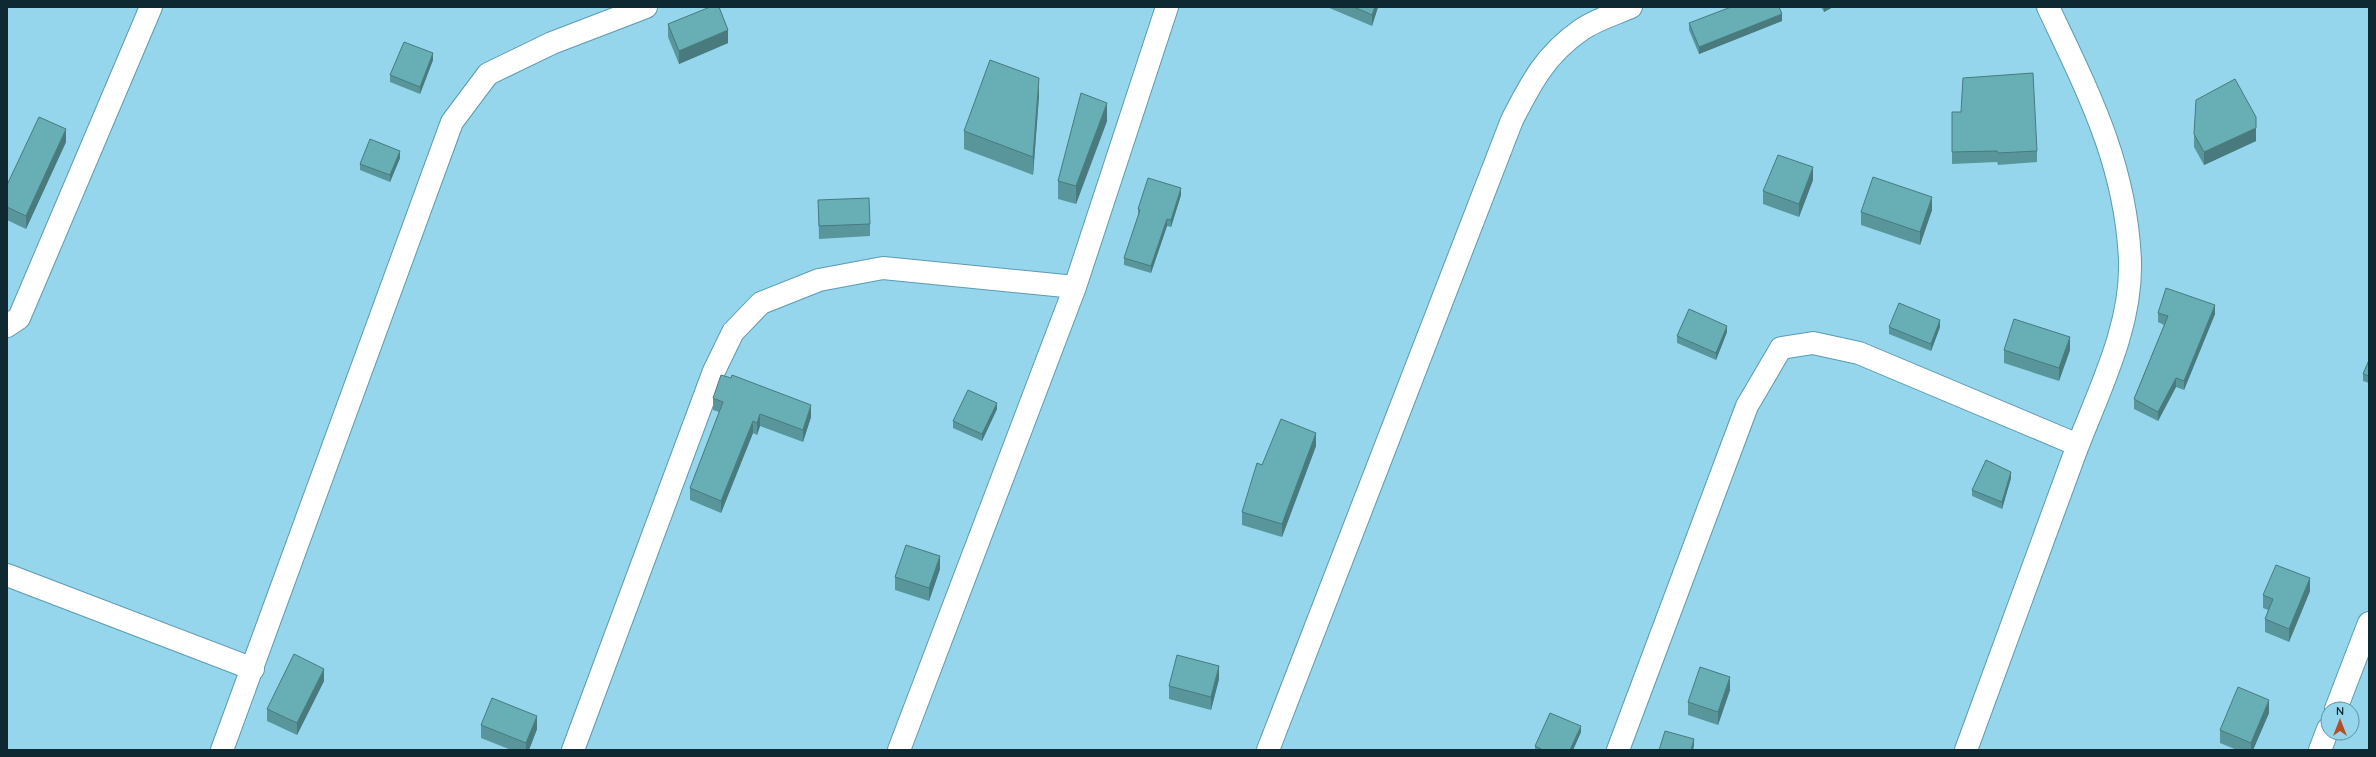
<svg xmlns="http://www.w3.org/2000/svg" width="2376" height="757" font-family="Quicksand,sans-serif">
<rect width="100%" height="100%" fill="#95d6ed"/>
<g fill="none" stroke-linecap="round" stroke-linejoin="round">
<defs>
<path id="minor" d="M7,326L19,318L151,7
M7,575L253,669
M2336,709L2369,623
M222,750L452,122L488,74L552,43L646,7
M573,750L714,371L733,332L761,303L819,280L883,268L1075,287
M899,750L1075,287L1167,7
M1268,750L1512,120C1531,83 1545,55 1581,30C1595,20 1615,14 1631,7
M1618,750L1747,406L1781,348L1813,343L1859,353L2078,445
M1966,750C2003,651 2039,552 2075,453C2098,392 2132,328 2130,261C2126,164 2088,92 2048,7
M2320,750L2328,729"/>
</defs>
<!-- minor casing -->
<use href="#minor" stroke="#5b9bb1" stroke-width="24"/>
<!-- minor -->
<use href="#minor" stroke="#fff" stroke-width="22"/>
</g>
<!-- wall -->
<path fill="#59969b" d="M1327,7H1378L1372,26Z
M1821,7H1833L1824,12Z
M1782,21L1699,54L1689,30V23Z
M668,24L728,43L679,64L668,37Z
M433,60L420,94L390,82V75Z
M1039,96L1033,175L964,149V131Z
M1952,112L2037,151V162L1998,165L1997,162L1952,164Z
M1107,121L1076,204L1058,199V181Z
M2194,134L2256,141L2204,165L2194,147Z
M66,142L26,229L7,220V185Z
M400,158L390,182L360,170V164Z
M1813,180L1799,217L1763,204V191Z
M1181,195L1171,227L1167,226L1151,273L1124,265V258L1138,216V209Z
M818,200L870,224V236L819,239Z
M1932,210L1920,245L1861,225V212Z
M2158,313L2215,314L2184,390L2176,387L2158,421L2134,409V399L2164,325L2158,322Z
M1889,327H1940L1931,351L1889,334Z
M1727,332L1716,360L1677,343V336Z
M2004,350H2070L2059,381L2004,363Z
M2369,360V383L2363,381V374Z
M713,398L811,417L803,442L760,426L757,435L753,433L721,513L690,500V488L719,412L713,410Z
M997,409L982,441L953,428V421Z
M1316,446L1282,537L1242,525V512L1262,465Z
M2011,478L2002,509L1972,496V490Z
M940,569L929,601L895,590V577Z
M2310,591L2289,642L2265,632V619L2268,610L2263,608V595Z
M1219,679L1211,710L1169,699V686Z
M324,681L297,735L267,721V709Z
M1730,690L1718,725L1688,715V702Z
M2269,713L2253,750H2237L2220,743V730Z
M481,725L537,729L529,750H511L481,738Z
M1581,732L1573,750H1535V746Z"/>
<!-- shaded-wall -->
<path fill="#487a7e" d="M1375,7H1378L1372,26V15Z
M1824,7H1833L1824,12Z
M1782,14V21L1699,54V47Z
M728,30V43L679,64V51Z
M433,53V60L420,94V87Z
M1039,78V96L1033,175V157Z
M1107,103V121L1076,204V186Z
M2256,128V141L2204,165V152Z
M66,129V142L26,229V216Z
M400,151V158L390,182V175Z
M1813,167V180L1799,217V204Z
M1181,188V195L1171,227V220Z
M1932,197V210L1920,245V232Z
M1167,219V226L1151,273V266Z
M2215,305V314L2184,390V381Z
M1940,320V327L1931,351V344Z
M1727,326V332L1716,360V353Z
M2070,337V350L2059,381V368Z
M2176,378V387L2158,421V412Z
M997,403V409L982,441V434Z
M811,405V417L803,442V430Z
M760,414V426L757,435V423Z
M753,421V433L721,513V501Z
M1316,433V446L1282,537V524Z
M2011,472V478L2002,509V502Z
M940,556V569L929,601V588Z
M2310,578V591L2289,642V629Z
M1219,666V679L1211,710V697Z
M324,669V681L297,735V723Z
M1730,677V690L1718,725V712Z
M2269,700V713L2253,750H2251V743Z
M537,716V729L529,750H526V743Z
M1581,726V732L1573,750H1570Z
M1694,739V746L1693,750H1691Z"/>
<!-- building -->
<path fill="#67afb4" stroke="#487a7e" d="M710,7H719L728,30L679,51L668,24Z
M1354,7H1375L1372,15Z
M1731,7H1779L1782,14L1699,47L1689,23Z
M404,42L433,53L420,87L390,75Z
M990,60L1039,78L1033,157L964,131Z
M2033,73L2037,151L1998,153L1997,151L1952,152V112H1961L1963,78Z
M2235,79L2256,117V128L2204,152L2194,134L2196,100Z
M1081,93L1107,103L1076,186L1058,181Z
M39,117L66,129L26,216L7,207V185Z
M370,139L400,151L390,175L360,164Z
M1778,155L1813,167L1799,204L1763,191Z
M1873,177L1932,197L1920,232L1861,212Z
M1148,178L1181,188L1171,220L1167,219L1151,266L1124,258L1140,210L1138,209Z
M869,198L870,224L819,226L818,200Z
M2166,288L2215,305L2184,381L2176,378L2158,412L2134,399L2168,316L2158,313Z
M1899,303L1940,320L1931,344L1889,327Z
M1689,309L1727,326L1716,353L1677,336Z
M2014,319L2070,337L2059,368L2004,350Z
M2369,360V376L2363,374Z
M721,375L731,378L732,375L811,405L803,430L760,414L757,423L753,421L721,501L690,488L723,402L713,398Z
M968,390L997,403L982,434L953,421Z
M1281,419L1316,433L1282,524L1242,512L1257,463L1262,465Z
M1986,460L2011,472L2002,502L1972,490Z
M906,545L940,556L929,588L895,577Z
M2276,565L2310,578L2289,629L2265,619L2273,599L2263,595Z
M294,654L324,669L297,723L267,709Z
M1177,655L1219,666L1211,697L1169,686Z
M1700,667L1730,677L1718,712L1688,702Z
M2238,687L2269,700L2251,743L2220,730Z
M492,698L537,716L526,743L481,725Z
M1550,713L1581,726L1570,750H1541V749L1535,746Z
M1665,731L1694,739L1691,750H1659Z"/>
<!-- border -->
<rect width="2376" height="757" fill="none" stroke="#0e2932" stroke-width="16"/>
<!-- north arrow -->
<g transform="translate(2340 721)"><circle r="19" fill="#95d6ed" stroke="#5f91a2"/>
<path d="M0-3L7 15L0 10L-7 15Z" fill="#b54e24"/>
<text y="-6" font-size="11" font-weight="bold" text-anchor="middle" fill="#0e2932">N</text>
</g>
</svg>
